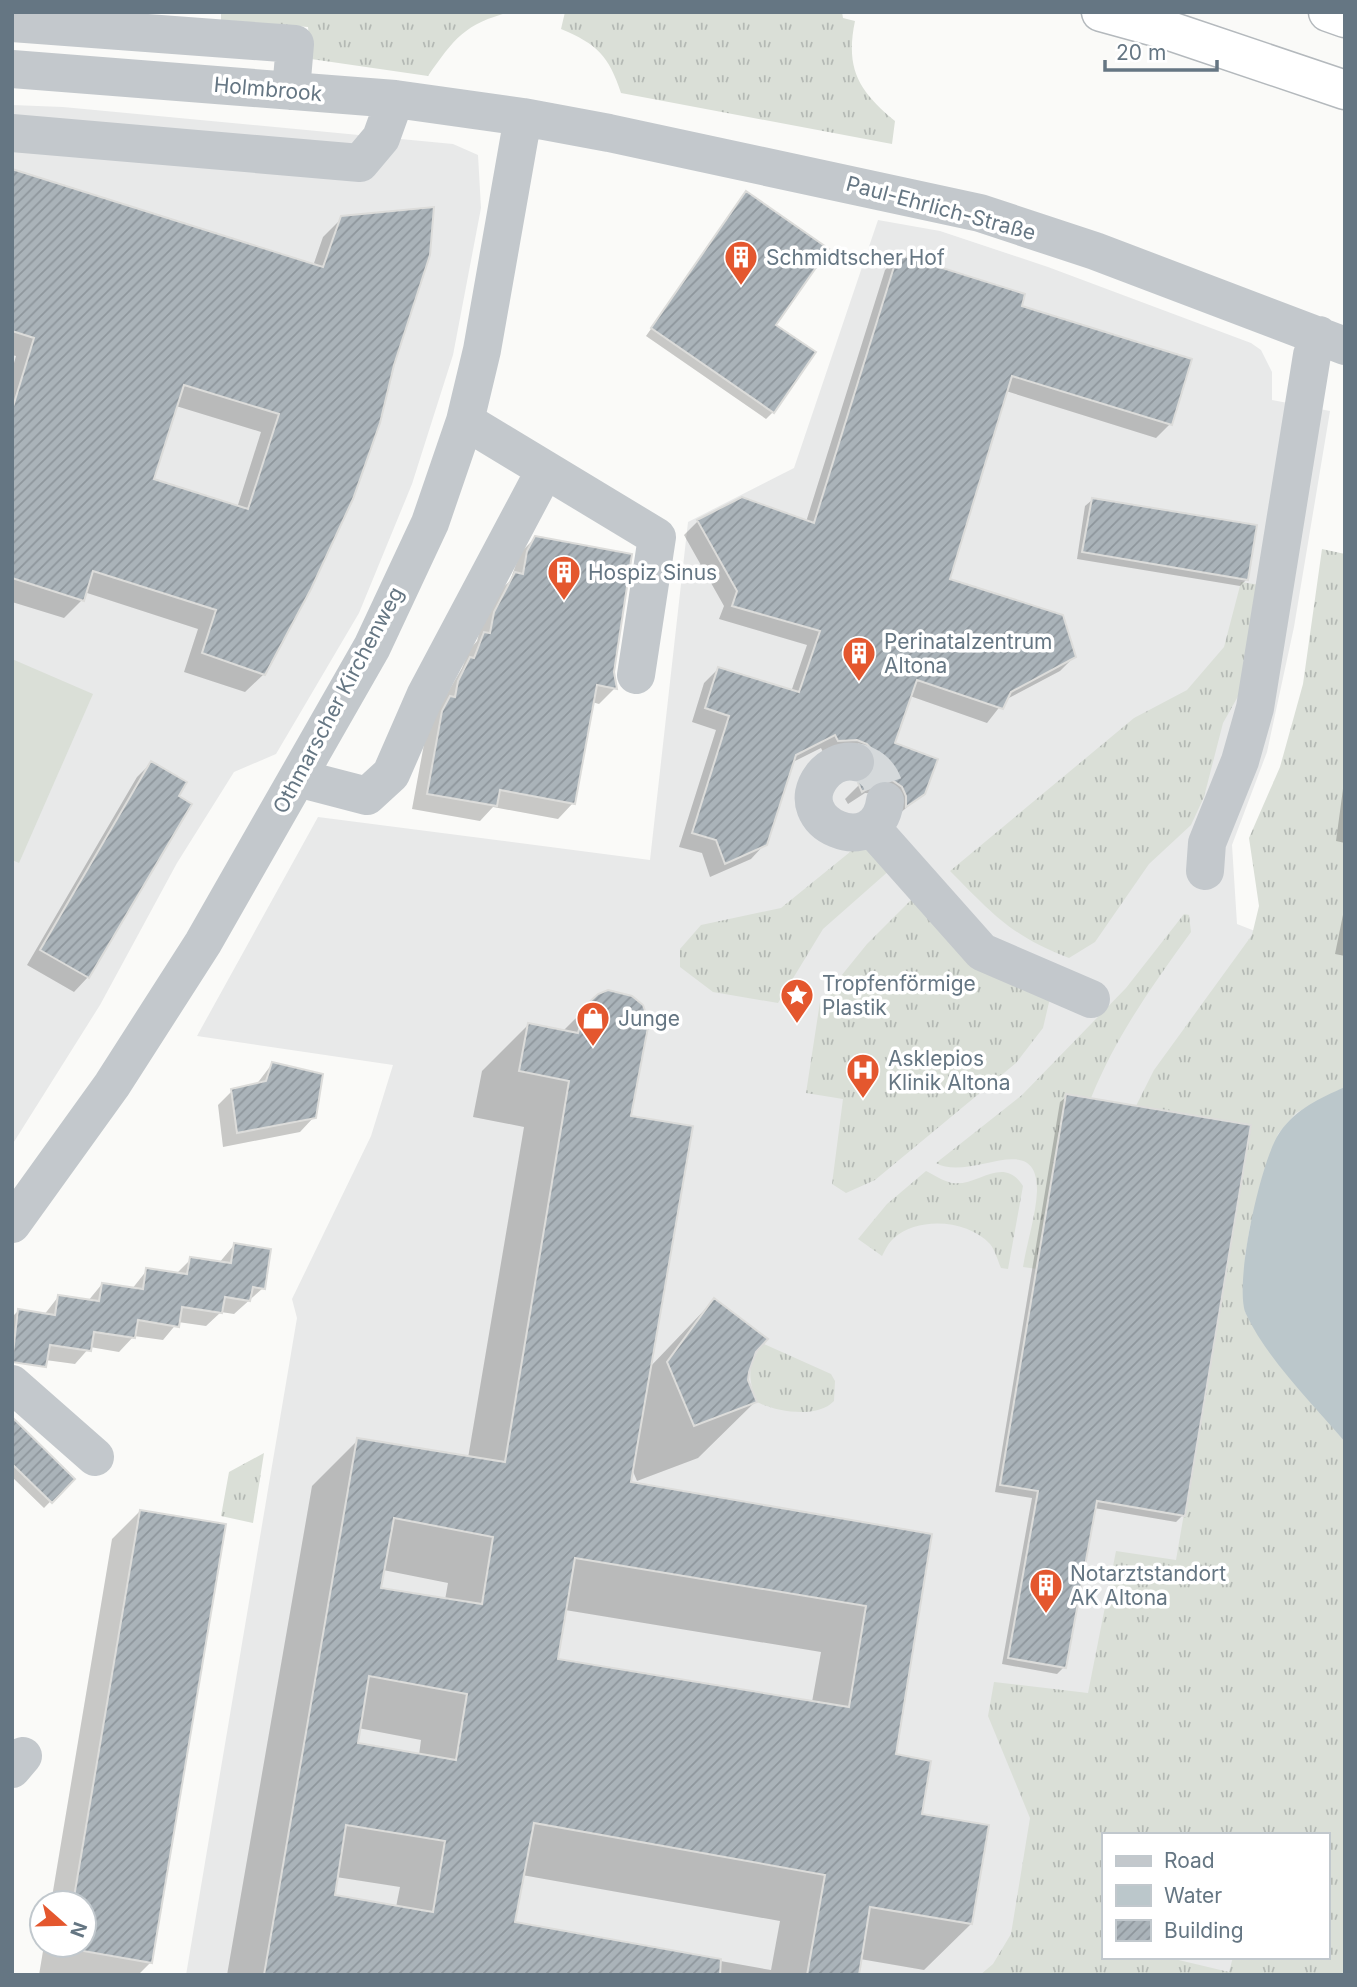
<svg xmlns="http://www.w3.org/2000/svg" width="1357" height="1987" font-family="Inter,sans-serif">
<defs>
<pattern id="grass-tufts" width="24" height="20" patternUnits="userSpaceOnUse" patternTransform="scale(1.75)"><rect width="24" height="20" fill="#dadfd7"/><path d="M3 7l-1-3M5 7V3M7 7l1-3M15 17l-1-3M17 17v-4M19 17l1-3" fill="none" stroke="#b4b9b4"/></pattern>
<pattern id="building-hatch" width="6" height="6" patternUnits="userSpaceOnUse" patternTransform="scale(1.75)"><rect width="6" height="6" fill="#aab3b9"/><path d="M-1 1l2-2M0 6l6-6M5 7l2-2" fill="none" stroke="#8e969c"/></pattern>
</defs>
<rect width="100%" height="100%" fill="#fafaf8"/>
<!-- built -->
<path fill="#e8e9e9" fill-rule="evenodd" d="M12,105L63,107L453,144L478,155L481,208L453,355L412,484L359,613L276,754L234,772L177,863L100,1005L12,1145Z
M878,220L940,231L1048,267L1251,343L1261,350L1272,372V400L1330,411L1294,627L1267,752L1232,845L1237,924L1338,964L1345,927V1975H186L297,1318L292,1299L371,1136L393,1065L197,1036L318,817L650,860L688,522L794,468ZM1103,1835H1327V1957H1103Z"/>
<!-- grass -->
<path fill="url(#grass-tufts)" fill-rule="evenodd" d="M221,12H511C465,23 454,39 428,76L311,59L308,27L221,20Z
M565,12H842L843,18L855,21C845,69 859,91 895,121L892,144L621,93C609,56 597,44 561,29Z
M1322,549L1345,554V1087L1296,1113L1278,1134L1250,1226L1245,1257V1312L1261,1339L1345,1442V1975H980L993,1964L1011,1934L1030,1818L988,1716L994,1682L1088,1693L1116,1551L1176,1560L1251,1125L1136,1106L1154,1070L1252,935L1259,906L1249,838L1280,767L1303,684ZM1103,1835H1327V1957H1233L1229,1972L1166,1957H1103Z
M1241,582L1260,585L1250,675L1223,723L1204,797L1191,825L1149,864L1095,942L1069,958C1011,936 993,914 950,871L1134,718L1187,690L1224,647Z
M866,839L891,869L823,929L778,1003L713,992L680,967V949L701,925L781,908Z
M915,896L1050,998L1043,1028L1016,1063L875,1180L846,1193L832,1184L843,1099L806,1093L820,1002L867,944Z
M1184,914L1189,915L1191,932C1152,986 1116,1036 1091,1098L1066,1094L1037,1269L1023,1267C1027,1242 1036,1215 1037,1191C1038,1127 970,1183 936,1163L1022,1095L1126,988Z
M926,1171C934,1175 943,1181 952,1183C978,1187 1003,1154 1023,1186L1008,1269L1001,1268C998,1261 995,1250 990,1244C968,1220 919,1216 894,1238C889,1242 885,1250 882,1256L858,1239L887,1204Z
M764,1344L831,1374L835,1381L834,1401C817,1419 776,1412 757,1402C748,1379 746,1363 764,1344Z
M264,1453L253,1523L221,1516L229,1472Z"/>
<!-- pitch -->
<path fill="#dadfd7" d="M12,659L93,694L19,863L12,860Z"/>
<!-- water -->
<path fill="#bbc7cb" d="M1345,1087V1442C1313,1404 1267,1359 1246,1314C1233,1286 1261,1158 1280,1132C1296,1109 1320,1098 1345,1087Z"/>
<!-- shadow -->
<path fill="#0003" fill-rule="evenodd" d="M12,171L313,266L323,237L342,218L264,674L245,692L184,672L198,629L84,592L82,600L64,618L12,602V370L16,356L12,355ZM176,406L261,432L237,508L152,481Z
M746,194L773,326V412L766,419L646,336Z
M899,256L1020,307L1170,424L1156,438L1006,391L948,580L1074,657L1060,671L1005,700L987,723L910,696L893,744L924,793L893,819L877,794L865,793L848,804L845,799L862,782V768L824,754L821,748L791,763L765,844L751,859L710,877L702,853L679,847L716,730L692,722L704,683L718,669L791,692L807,645L719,619L724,606L684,535L698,521L742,499L806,522L885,270Z
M1092,500L1247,579L1240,586L1077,559L1085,506Z
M536,537L613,672L615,688L599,704L592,702L573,803L558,819L493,807L480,821L412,809L427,728L462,668L469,650L477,641L480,629L500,590L510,581L520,553Z
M151,763L88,977L74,992L27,965L137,777Z
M1345,774V843L1336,841Z
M1345,905V956L1335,954Z
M599,995L629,1117L649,1368L714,1300L766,1340L749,1361L747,1381L755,1402L698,1458L637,1481L632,1469L629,1484L930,1535L894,1755L971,1924L924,1970L860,1959L858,1975H227L312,1486L358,1440L468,1458L524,1127L473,1117L482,1071L528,1025L562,1032ZM383,1570L448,1583L445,1600L379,1589ZM565,1610L821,1652L812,1702L556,1660ZM358,1728L421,1740L419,1755L356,1744ZM522,1875L780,1921L771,1970L513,1924ZM336,1877L400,1887L396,1907L333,1897Z
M272,1064L314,1117L300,1132L223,1147L218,1105L232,1091L256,1085Z
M1067,1096L1183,1515L1176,1522L1094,1508L1064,1667L1057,1674L1002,1664L1032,1498L995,1492L1060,1102Z
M234,1245L263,1288L234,1314L221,1312L206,1326L178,1322L163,1340L134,1336L119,1352L90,1347L75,1364L38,1359L12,1361V1317L18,1311L44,1315L58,1297L88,1301L102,1284L132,1289L147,1270L177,1273L191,1259L219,1263Z
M12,1419L72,1479L44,1508L12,1477Z
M140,1511L151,1962L138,1975H39L44,1945H84V1903H51L112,1539Z"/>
<!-- building -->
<path fill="url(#building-hatch)" stroke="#dcdcda" stroke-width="2" fill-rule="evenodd" d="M12,169L323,267L341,216L434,207L430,255L394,365L380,423L353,499L311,589L265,675L202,653L216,610L93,571L84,601L12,578V410L34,338L12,331ZM184,385L279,414L248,509L154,479Z
M746,191L829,249L776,325L816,352L774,413L651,328Z
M898,254L1025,294L1022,306L1192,359L1172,425L1012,376L950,579L1063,615L1076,657L1011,692L1003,709L917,680L895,743L938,759L925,794L906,807V796L902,787L892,780H880L862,792L858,783L873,774L877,764L875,753L867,744L857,740L838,741L835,735L796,755L767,845L725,864L716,840L692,833L729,716L705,708L718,667L799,692L820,631L732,606L737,591L697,520L742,497L814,523Z
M1092,498L1257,525L1248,580L1082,552Z
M535,536L632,554L614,672L617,689L597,685L575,804L500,790L497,806L427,794L442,711L450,696L455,697L458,681L470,657L474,658L484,632L490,633L494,612L515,572L523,574L527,551Z
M151,761L187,782L179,796L192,804L89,978L40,950Z
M608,990L632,996L643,1005L649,1022L631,1116L693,1126L631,1482L932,1534L896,1754L931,1761L922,1814L989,1825L972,1924L870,1907L859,1975H807L825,1875L534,1823L515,1922L721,1959L720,1975H264L357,1438L505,1462L569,1081L519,1071L528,1023L578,1033L586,1005L598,994ZM394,1518L493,1537L482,1604L381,1588ZM575,1558L866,1606L849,1707L558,1659ZM369,1676L467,1694L456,1760L358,1743ZM346,1825L445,1841L433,1912L335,1895Z
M272,1062L323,1074L316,1118L237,1133L231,1089L266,1081Z
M1066,1094L1251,1125L1185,1516L1097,1501L1066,1668L1008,1658L1038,1491L1000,1485Z
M234,1243L271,1249L265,1289L253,1287L250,1301L225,1297L222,1313L182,1307L179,1327L138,1320L135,1338L94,1332L91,1351L50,1345L46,1367L12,1362L18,1309L55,1315L58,1295L99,1301L102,1283L143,1289L146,1268L187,1274L190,1257L231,1263Z
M714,1298L768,1339L756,1352L749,1372L748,1380L757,1402L694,1426L667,1362Z
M12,1417L75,1479L52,1503L12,1464Z
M140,1510L226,1524L152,1963L66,1948V1945H84V1903H73Z"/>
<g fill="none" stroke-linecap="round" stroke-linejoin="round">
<!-- minor-tunnel -->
<path stroke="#d5d9db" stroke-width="38" stroke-dasharray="38 19" stroke-linecap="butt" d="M855,762C875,765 887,782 885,801"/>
<defs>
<path id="highway" d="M1101,12L1170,31L1345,90
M1328,12L1345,18"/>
</defs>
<!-- highway casing -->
<use href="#highway" stroke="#b4b9bd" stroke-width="41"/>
<!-- minor -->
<path stroke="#c3c8cc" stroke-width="38" d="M12,23L295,44L291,91
M12,69L395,99L523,117L609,133L980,213L1095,251L1345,346
M12,133L360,163L381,138L395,99
M465,421L657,537L636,675
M855,762C842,760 830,766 822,776C786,823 877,862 885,801
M298,778L367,796L391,774L425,696L545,470
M871,827L982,952L1091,999
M1205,871L1207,843L1240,761L1255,708L1312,355L1319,335
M12,1224L112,1085L203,943L372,647L430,523L465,421L482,350L523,117
M12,1384L95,1457
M12,1769L23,1756"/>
<!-- highway -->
<use href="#highway" stroke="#fff" stroke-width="38"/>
</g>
<!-- icons -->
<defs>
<symbol id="building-pin" viewBox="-11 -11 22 30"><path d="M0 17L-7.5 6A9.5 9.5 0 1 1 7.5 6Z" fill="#e4572e" stroke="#fff"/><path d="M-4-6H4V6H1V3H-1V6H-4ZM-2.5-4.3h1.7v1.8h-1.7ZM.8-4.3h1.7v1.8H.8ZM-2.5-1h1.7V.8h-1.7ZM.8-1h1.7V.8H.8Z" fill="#fff"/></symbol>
<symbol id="sight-pin" viewBox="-11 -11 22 30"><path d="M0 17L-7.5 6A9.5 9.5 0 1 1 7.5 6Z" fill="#e4572e" stroke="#fff"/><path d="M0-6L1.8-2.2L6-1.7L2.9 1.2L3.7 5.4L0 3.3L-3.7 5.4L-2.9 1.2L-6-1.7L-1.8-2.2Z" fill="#fff"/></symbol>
<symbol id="shop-pin" viewBox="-11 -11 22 30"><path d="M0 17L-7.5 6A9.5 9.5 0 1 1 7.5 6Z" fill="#e4572e" stroke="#fff"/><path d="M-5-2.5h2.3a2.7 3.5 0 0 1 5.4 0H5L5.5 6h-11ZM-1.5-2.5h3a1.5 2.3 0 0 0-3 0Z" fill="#fff"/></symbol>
<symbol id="hospital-pin" viewBox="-11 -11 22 30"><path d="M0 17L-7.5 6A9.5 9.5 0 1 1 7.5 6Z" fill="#e4572e" stroke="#fff"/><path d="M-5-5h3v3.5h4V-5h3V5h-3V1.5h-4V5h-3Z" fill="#fff"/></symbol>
</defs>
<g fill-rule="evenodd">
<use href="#building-pin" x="722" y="238" width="38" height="52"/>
<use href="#building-pin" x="545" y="553" width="38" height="52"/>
<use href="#building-pin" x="840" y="634" width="38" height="52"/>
<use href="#sight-pin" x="778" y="976" width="38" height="52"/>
<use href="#shop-pin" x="574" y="999" width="38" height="52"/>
<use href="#hospital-pin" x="844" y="1051" width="38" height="52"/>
<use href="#building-pin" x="1027" y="1566" width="38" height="52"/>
</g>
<g text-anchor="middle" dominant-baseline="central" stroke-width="7" stroke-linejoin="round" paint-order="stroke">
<!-- street labels -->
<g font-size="21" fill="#657683" stroke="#fff">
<text transform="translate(268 89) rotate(5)">Holmbrook</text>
<text transform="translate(941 208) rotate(15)">Paul-Ehrlich-Straße</text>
<text transform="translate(338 700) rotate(-62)">Othmarscher Kirchenweg</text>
</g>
<!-- poi labels -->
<g font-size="21" fill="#657683" stroke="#fff" text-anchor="start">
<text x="766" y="257">Schmidtscher Hof</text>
<text x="588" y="572">Hospiz Sinus</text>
<text x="884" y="641">Perinatalzentrum<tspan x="884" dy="24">Altona</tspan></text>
<text x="822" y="983">Tropfenförmige<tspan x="822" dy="24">Plastik</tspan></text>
<text x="618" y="1018">Junge</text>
<text x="888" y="1058">Asklepios<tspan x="888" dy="24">Klinik Altona</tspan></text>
<text x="1070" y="1573">Notarztstandort<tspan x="1070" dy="24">AK Altona</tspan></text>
</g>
</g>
<!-- border -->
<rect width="1357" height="1987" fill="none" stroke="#657683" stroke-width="28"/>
<!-- legend -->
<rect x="1102" y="1833" width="228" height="126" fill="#ffffff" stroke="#c1c8cd" stroke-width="2"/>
<rect x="1116" y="1856" width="35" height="10" fill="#c3c8cc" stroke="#c1c8cd" stroke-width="2"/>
<text x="1164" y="1868" font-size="21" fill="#657683">Road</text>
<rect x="1116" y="1885" width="35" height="21" fill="#bbc7cb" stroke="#c1c8cd" stroke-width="2"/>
<text x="1164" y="1903" font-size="21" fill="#657683">Water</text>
<rect x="1116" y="1920" width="35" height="21" fill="url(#building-hatch)" stroke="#c1c8cd" stroke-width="2"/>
<text x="1164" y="1938" font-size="21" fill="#657683">Building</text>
<!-- north arrow -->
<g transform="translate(63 1924) rotate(110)"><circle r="33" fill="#ffffff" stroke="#c1c8cd" stroke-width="2"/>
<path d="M0-5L12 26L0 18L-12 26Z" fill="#e4572e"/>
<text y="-10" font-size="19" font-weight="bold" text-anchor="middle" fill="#657683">N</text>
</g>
<!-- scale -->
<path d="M1105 60v10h112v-10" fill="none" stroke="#657683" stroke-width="3.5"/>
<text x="1116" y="60" font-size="21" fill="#657683" stroke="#ffffff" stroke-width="5" paint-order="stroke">20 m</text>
</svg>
